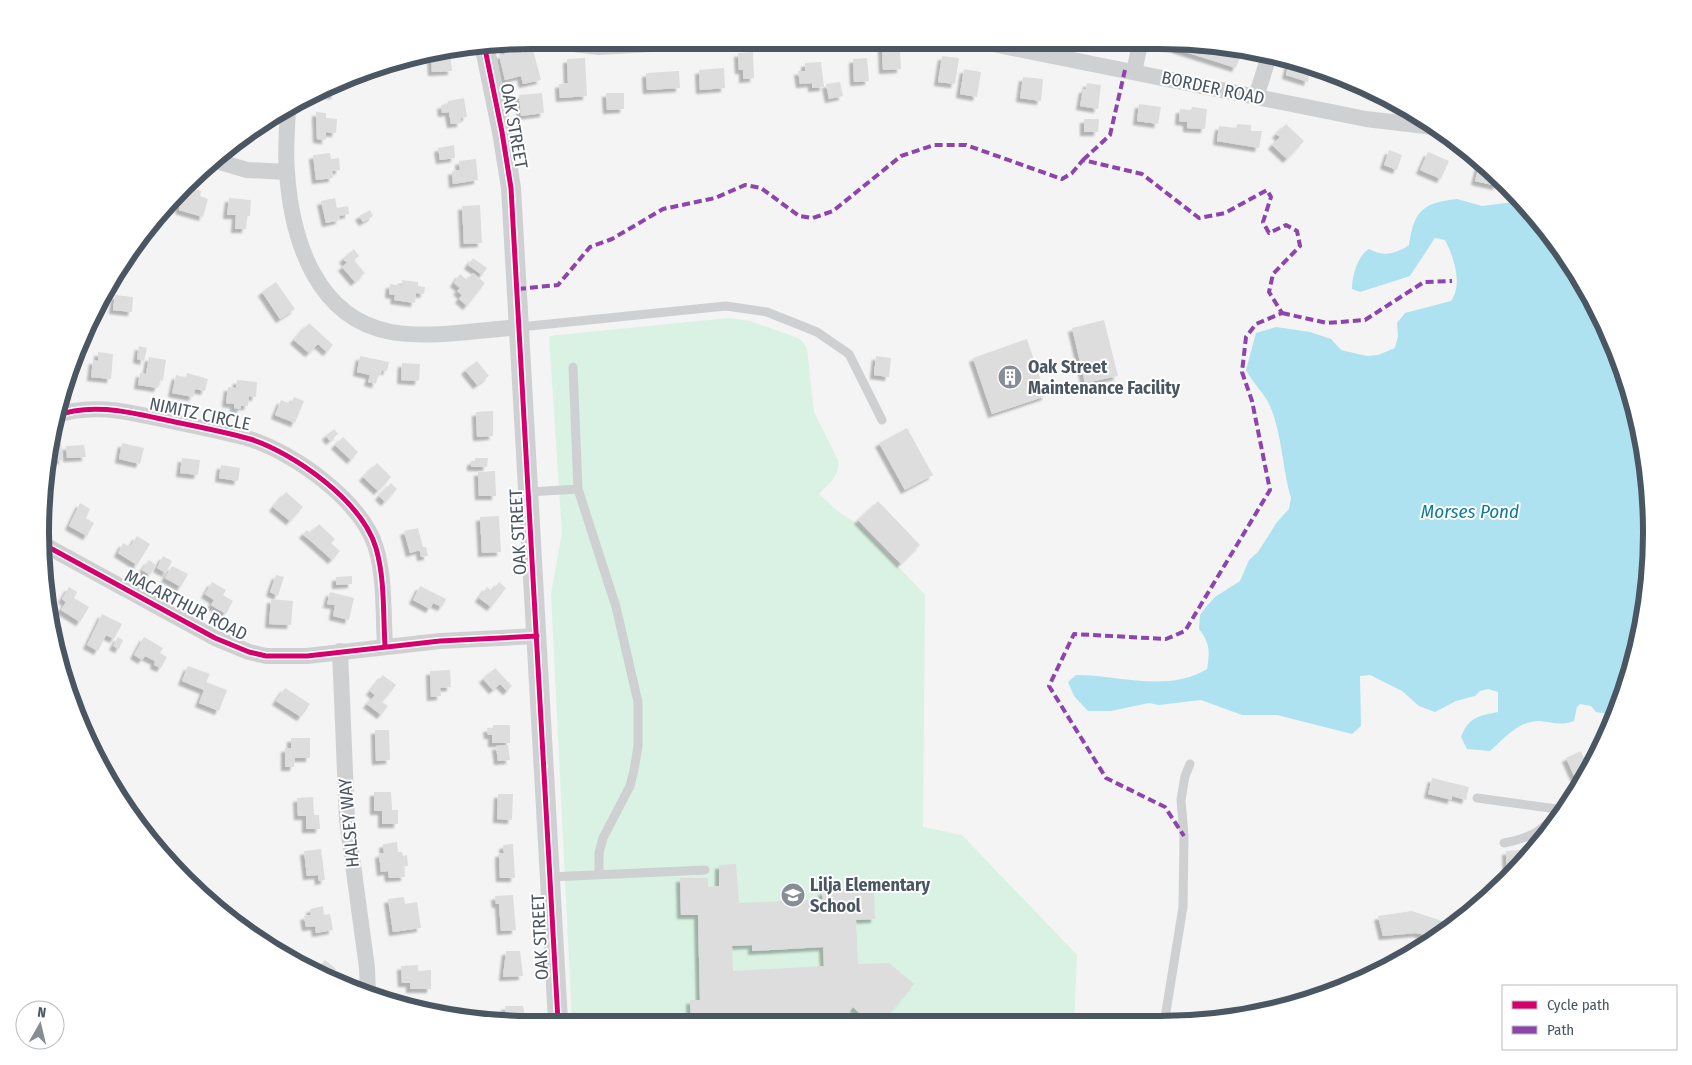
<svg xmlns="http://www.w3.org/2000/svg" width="1692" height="1065" font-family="'Fira Sans Condensed',sans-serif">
<defs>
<filter id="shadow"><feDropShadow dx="-4" dy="4" stdDeviation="1" flood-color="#0004"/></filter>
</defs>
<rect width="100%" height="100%" fill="#f4f4f4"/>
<!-- green -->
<path fill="#d9f2e3" d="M729,318L750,321L798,338L803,342L807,349L814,412L838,460C841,476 829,483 819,494L840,513L859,525L925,595L923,827L962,835L1077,955L1074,1023L572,1021L551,594L562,533L549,336Z"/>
<!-- water -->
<path fill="#aee2f0" d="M1457,199L1482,206L1522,201L1530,208L1586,287L1626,374L1648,469L1651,565L1635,660L1615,715L1596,712L1591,706L1580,704L1577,707L1574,721C1555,728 1546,718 1531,722C1515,725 1502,741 1490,751L1467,749L1461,737C1469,717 1478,716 1498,712V692L1488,689L1480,691L1475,696L1456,701L1435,712L1419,706L1402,691L1370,675L1360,676L1361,726L1352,734L1277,715H1242L1201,700L1159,705L1149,703L1111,711H1088L1074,696L1068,682L1076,675C1119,675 1168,693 1207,669C1210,652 1210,643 1199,629L1200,615L1206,607L1215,597L1240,581L1249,560L1258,552L1277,522L1289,509L1291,498C1282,467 1282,430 1268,402C1262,391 1252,382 1246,370L1256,333L1276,327L1310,332L1331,339L1341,350L1367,356L1378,355L1395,348L1398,336L1397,323L1405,313L1451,301C1463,285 1454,257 1445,240L1435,238L1410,276L1360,292L1352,289C1352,277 1357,256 1369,249C1383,257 1396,254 1409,245C1414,211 1422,203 1457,199Z"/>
<!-- building -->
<path fill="#ddddde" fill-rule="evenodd" filter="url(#shadow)" d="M503,44H520L522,53L533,50L541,80L523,84L521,76L505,80L499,55L505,54Z
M1177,44H1212L1241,54L1236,68L1176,49Z
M882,46H890V50L900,49L901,69L883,70Z
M450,51L452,71L432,72L431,53Z
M753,52L754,78L743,79V70H739L738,53Z
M942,56L959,58L955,84L938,82Z
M585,58L587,96L560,98L559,84L568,83L567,59Z
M867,58L869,81L854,82L853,59Z
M821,62L824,87L812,88V83L800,84L798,71H805V63Z
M1289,62L1310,69L1308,82L1286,75Z
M724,68L725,88L700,90L699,70Z
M964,69L981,72L977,97L960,94Z
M679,71L680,88L647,90L646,73Z
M1023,77L1043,79L1041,101L1020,98Z
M840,82L843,96L829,99L826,84Z
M1087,83L1101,85L1098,109L1080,106L1083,89H1086Z
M336,85L335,95L321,94V93Z
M542,93L544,113L521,116L519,95Z
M606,93H624V109L607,110Z
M464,98L467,117L461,118V123L451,124L449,112L442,113L441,105L448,104V101Z
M1139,104L1161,107L1158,124L1137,121Z
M1192,107L1207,109L1205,129L1187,128V122L1179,121L1180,109L1191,110Z
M316,112L326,113V118L337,119L336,133L326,132V140L317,139Z
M1084,119H1099L1098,132H1084Z
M1237,124L1251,125V131H1262L1259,148L1217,141L1219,126L1236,128Z
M1286,124L1304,141L1287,159L1272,145L1280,137L1276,134Z
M454,145L455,158L440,160L438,148Z
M1389,150L1402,155L1397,170L1384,165Z
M1428,152L1449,161L1441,179L1420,170Z
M330,153L331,159L339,158L340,170L332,171L333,178L316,180L313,155Z
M476,159L478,180L453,184L452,171L460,170L459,161Z
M1480,161L1499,179L1497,186L1475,181Z
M183,185L201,191L200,196L208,199L203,217L179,210L180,207L171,204L173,197L177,193L180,194Z
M229,198L251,200L250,216H247L246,229H235L236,215H227Z
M335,198L337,208L348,206L349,214L339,216L340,220L326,223L321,201Z
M480,205L482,243L464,244L462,206Z
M370,210L373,216L363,222L359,216Z
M354,249L359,256L354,260L365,273L355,282L342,267L347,263L343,259Z
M473,258L487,268L482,275L468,265Z
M473,273L485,283L467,306L459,299L462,295L457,291L460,288L454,283L460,274L467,280Z
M402,280L418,282V286L425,287L424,294L416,293L415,303L394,300L395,295L389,294L390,284L402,286Z
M276,282L295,309L280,319L262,292Z
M115,295L133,297L132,312L113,310Z
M1104,320L1118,376L1085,383L1072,328Z
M309,323L333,345L327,352L318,344L309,353L294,340Z
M1027,339L1046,396L992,414L973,358Z
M139,346L147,348L144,361L137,359Z
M98,352L113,354L111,379L91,377L93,360L98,361Z
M360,356L389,362L387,371L382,370L380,376L378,375L376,384L368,382L370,375L357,372Z
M876,356L891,358L889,377L874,375Z
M149,357L166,360L163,381L160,380L158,388L138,385L140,373L146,374Z
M477,361L489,376L477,385L465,370Z
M402,363L420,364L419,381L401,380Z
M187,373L208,379L205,391L195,389L193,397L172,393L176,375L186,378Z
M237,380L257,382L256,397L249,396L248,406H241V409L234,408V404L226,403L228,387L236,388Z
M294,397L304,401L295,423L275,415L281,400L291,404Z
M493,411V436L477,437L476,412Z
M907,428L933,475L905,490L879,443Z
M334,429L338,434L330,441L326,436Z
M343,437L358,452L351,460L335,445Z
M61,443L63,460L51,461L49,444Z
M122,443L144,448L140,464L119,459Z
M84,445L86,457L67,458L66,446Z
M182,458L200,460L198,475L180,473Z
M475,458H488L487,467H471V461H475Z
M377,463L391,477L378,491L363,477Z
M221,465L240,468L238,481L219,478Z
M495,471L496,496H479L478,472Z
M391,483L397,489L385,502L379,496Z
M286,492L303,507L290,521L273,507Z
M878,501L920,545L901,564L858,520Z
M80,503L90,509L86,518L94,523L87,536L69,526Z
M499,516L501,552L482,553L480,517Z
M319,524L335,539L331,543L340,551L332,560L303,534L307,530L310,533Z
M418,528L423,547H426L428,556L421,557L420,550L410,553L404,531Z
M137,536L150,544L137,565L118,553L123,543L130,547Z
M163,556L172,561L166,573L157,568Z
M149,560L156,565L150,575L142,570Z
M172,566L188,574L181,587L165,578Z
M276,575L284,577L278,596L270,592Z
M352,576V584L336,585V577Z
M212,582L226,590L223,595L233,601L226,614L211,605L214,600L205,594Z
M499,582L506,588L491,607L479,598L487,587L492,591Z
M420,586L446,599L442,607L433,603L430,609L413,600Z
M69,587L77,592L74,598L89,607L80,622L61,610L66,602L62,599Z
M330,592L354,598L349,620L333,616L335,605L327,604Z
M271,599L293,601L291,625L269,624Z
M102,614L122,624L114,639L106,635L98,651L87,645Z
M118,637L123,640L119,649L113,646Z
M144,637L163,648L160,653L167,657L161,668L154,665L155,661L145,656L142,660L134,655Z
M188,666L210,674L206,682L227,690L219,711L199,703L204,690L182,681Z
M495,668L512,686L507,691L500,684L493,690L483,679Z
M450,670L451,687L440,688L441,696L431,697L430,671Z
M383,675L396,685L382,702L388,706L381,715L367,704L375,695L370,691Z
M285,688L310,704L301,717L276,701Z
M493,725H510V743H492V735H488L487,728H493Z
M375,730H389L390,760L376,761Z
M291,738H310V758H295L294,767H285V748H291Z
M508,745L510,760L498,761L496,746Z
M1581,751L1585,761L1595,757L1596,759L1588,772L1575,778L1566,758Z
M1432,778L1469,787L1466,800L1452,796V800L1428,794Z
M374,792H391L392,810H398V824H382V811H374Z
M498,794H513L512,820L497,819Z
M313,797L314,815H319L320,829H306V816H298L297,798Z
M397,842L398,852H402L403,856L407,855L408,866H404L405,877L389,878L388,871L381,872L379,854L384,853L383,844Z
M513,844L515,878H500L499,853H504L503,845Z
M321,849L325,880L319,881L318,875L307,876L304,851Z
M1535,849L1511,874H1507L1506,851Z
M736,864L739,903L823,899L822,891L874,888L875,919L856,920L858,964L889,963L914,984L881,1023H870L853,1007L845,1017L813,1020V1015L774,1016V1022H691L690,1000H700L698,915H681L680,878H708V887L719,886V865ZM752,945V951L823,947L824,966L733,971L732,946Z
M513,895L516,930L501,931L499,904H496L495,896Z
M404,897L405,904L417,902L421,928L393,932L388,899Z
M323,906L324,915L330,914L333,930L316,933L315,926L306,927L304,916L311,915L310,909Z
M1412,911L1445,922L1441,934L1436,937L1416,933L1383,936L1378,916Z
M506,951H520L523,976L503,977Z
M325,960L336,969L328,978L315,971Z
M418,965V971L431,970V989H410V983H402L401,966Z
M505,1006H523L526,1021H505Z"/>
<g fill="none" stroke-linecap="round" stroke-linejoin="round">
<!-- service -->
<path stroke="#ced0d2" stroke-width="9" d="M520,327L706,308L726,306L767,312L817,332L849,354L882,420
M573,367L578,489
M529,492L578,489L616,607L638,702V746L634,770L630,786L603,838L599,853V874
M1477,798L1564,810
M1504,843C1533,837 1541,832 1561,809
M550,877L705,870
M1164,1024L1183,907L1184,836L1181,800L1185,776L1190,764"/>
<!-- minor -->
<path stroke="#ced0d2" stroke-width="16" d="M573,44L599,47L652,44
M993,44L1366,119L1434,127
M1134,72L1140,44
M1256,97L1269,56
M288,109C287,130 285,152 287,173C292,240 316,318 391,332C430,339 480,330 520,327
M213,160L247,170L287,172
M55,416C94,401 136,414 175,422C200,427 225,432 250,439C294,453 362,501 376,548C385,579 383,614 385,646
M41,543L215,638L249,652L266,656H307L440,641L537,636
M340,651L347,820L367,968L368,994"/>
<!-- tertiary -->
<path stroke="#ced0d2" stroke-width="20" d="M484,44L502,132L511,188L558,1021"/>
<!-- quiet -->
<path stroke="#8e44ad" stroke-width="4" stroke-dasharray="8 4" stroke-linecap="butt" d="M1083,160L1110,135L1125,70
M518,289L558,285L590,247L612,239L663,209L715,198L745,185L761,188L799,216L813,218L833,211L901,156L934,145H966L1062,179L1072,173L1083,160L1142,174L1199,218L1225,213L1267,190L1271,197L1263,222L1269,233L1286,225L1297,231L1300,246L1273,274L1269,292L1282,313L1256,324L1246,337L1242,372L1252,401L1270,490L1185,631L1166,639L1074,634L1049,686L1106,778L1165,807L1184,836
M1282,313L1327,323L1365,320L1424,282L1452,281"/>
<defs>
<path id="cycleway" d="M484,44L502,132L511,188L558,1021
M55,416C94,401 136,414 175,422C200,427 225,432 250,439C294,453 362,501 376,548C385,579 383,614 385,646
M41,543L215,638L249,652L266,656H307L440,641L537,636"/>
</defs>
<!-- cycleway casing -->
<use href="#cycleway" stroke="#fff" stroke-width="8"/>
<!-- cycleway -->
<use href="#cycleway" stroke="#d6006c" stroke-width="5"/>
</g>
<!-- icons -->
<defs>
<symbol id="building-disc" viewBox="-11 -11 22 22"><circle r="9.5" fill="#868d94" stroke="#fff"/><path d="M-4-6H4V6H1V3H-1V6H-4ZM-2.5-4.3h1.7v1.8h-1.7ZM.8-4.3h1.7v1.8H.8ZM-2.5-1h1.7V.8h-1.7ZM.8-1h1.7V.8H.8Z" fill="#fff"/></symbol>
<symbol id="school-disc" viewBox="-11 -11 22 22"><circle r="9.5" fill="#868d94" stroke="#fff"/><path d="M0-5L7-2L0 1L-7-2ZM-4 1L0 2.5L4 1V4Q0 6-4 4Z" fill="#fff"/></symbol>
</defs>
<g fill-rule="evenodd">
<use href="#building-disc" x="996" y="363" width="28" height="28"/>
<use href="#school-disc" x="779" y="881" width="28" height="28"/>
</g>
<g text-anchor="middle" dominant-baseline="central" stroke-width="4" stroke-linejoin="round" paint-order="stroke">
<!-- street labels -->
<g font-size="18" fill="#4a5661" stroke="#fff">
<text transform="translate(1213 88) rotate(12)">BORDER ROAD</text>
<text transform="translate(514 126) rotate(80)">OAK STREET</text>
<text transform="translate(200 414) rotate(12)">NIMITZ CIRCLE</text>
<text transform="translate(518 532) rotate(-93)">OAK STREET</text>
<text transform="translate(186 605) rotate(27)">MACARTHUR ROAD</text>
<text transform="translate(349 823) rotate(-95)">HALSEY WAY</text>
<text transform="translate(540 937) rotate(-93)">OAK STREET</text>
</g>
<!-- poi labels -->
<g font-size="18" font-weight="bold" fill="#4a5661" stroke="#fff" text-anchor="start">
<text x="1028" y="367">Oak Street<tspan x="1028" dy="21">Maintenance Facility</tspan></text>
<text x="810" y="885">Lilja Elementary<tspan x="810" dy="21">School</tspan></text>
</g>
<!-- water labels -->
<g font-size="19" font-style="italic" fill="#0c7c9b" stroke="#fff">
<text x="1470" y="511">Morses Pond</text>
</g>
</g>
<!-- crop -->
<path d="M0 0H1692V1065H0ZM532 49H1160A483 483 0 0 1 1643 532V533A483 483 0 0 1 1160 1016H532A483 483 0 0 1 49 533V532A483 483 0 0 1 532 49Z" fill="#fff" fill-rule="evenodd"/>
<path fill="none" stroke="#4a5661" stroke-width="6" d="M532 49H1160A483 483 0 0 1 1643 532V533A483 483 0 0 1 1160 1016H532A483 483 0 0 1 49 533V532A483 483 0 0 1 532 49Z"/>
<!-- legend -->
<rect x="1502" y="985" width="175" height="65" fill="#ffffff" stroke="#b7bbc0"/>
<rect x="1512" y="1001" width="25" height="8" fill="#d6006c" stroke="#b7bbc0"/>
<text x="1547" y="1010" font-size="15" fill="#4a5661">Cycle path</text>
<rect x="1512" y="1026" width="25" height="8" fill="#8e44ad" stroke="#b7bbc0"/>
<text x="1547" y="1035" font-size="15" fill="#4a5661">Path</text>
<!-- north arrow -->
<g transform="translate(40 1025) rotate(8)"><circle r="24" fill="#ffffff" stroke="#b7bbc0"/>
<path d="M0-4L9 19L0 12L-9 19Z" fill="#868d94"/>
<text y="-8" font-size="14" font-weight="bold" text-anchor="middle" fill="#4a5661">N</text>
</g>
</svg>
